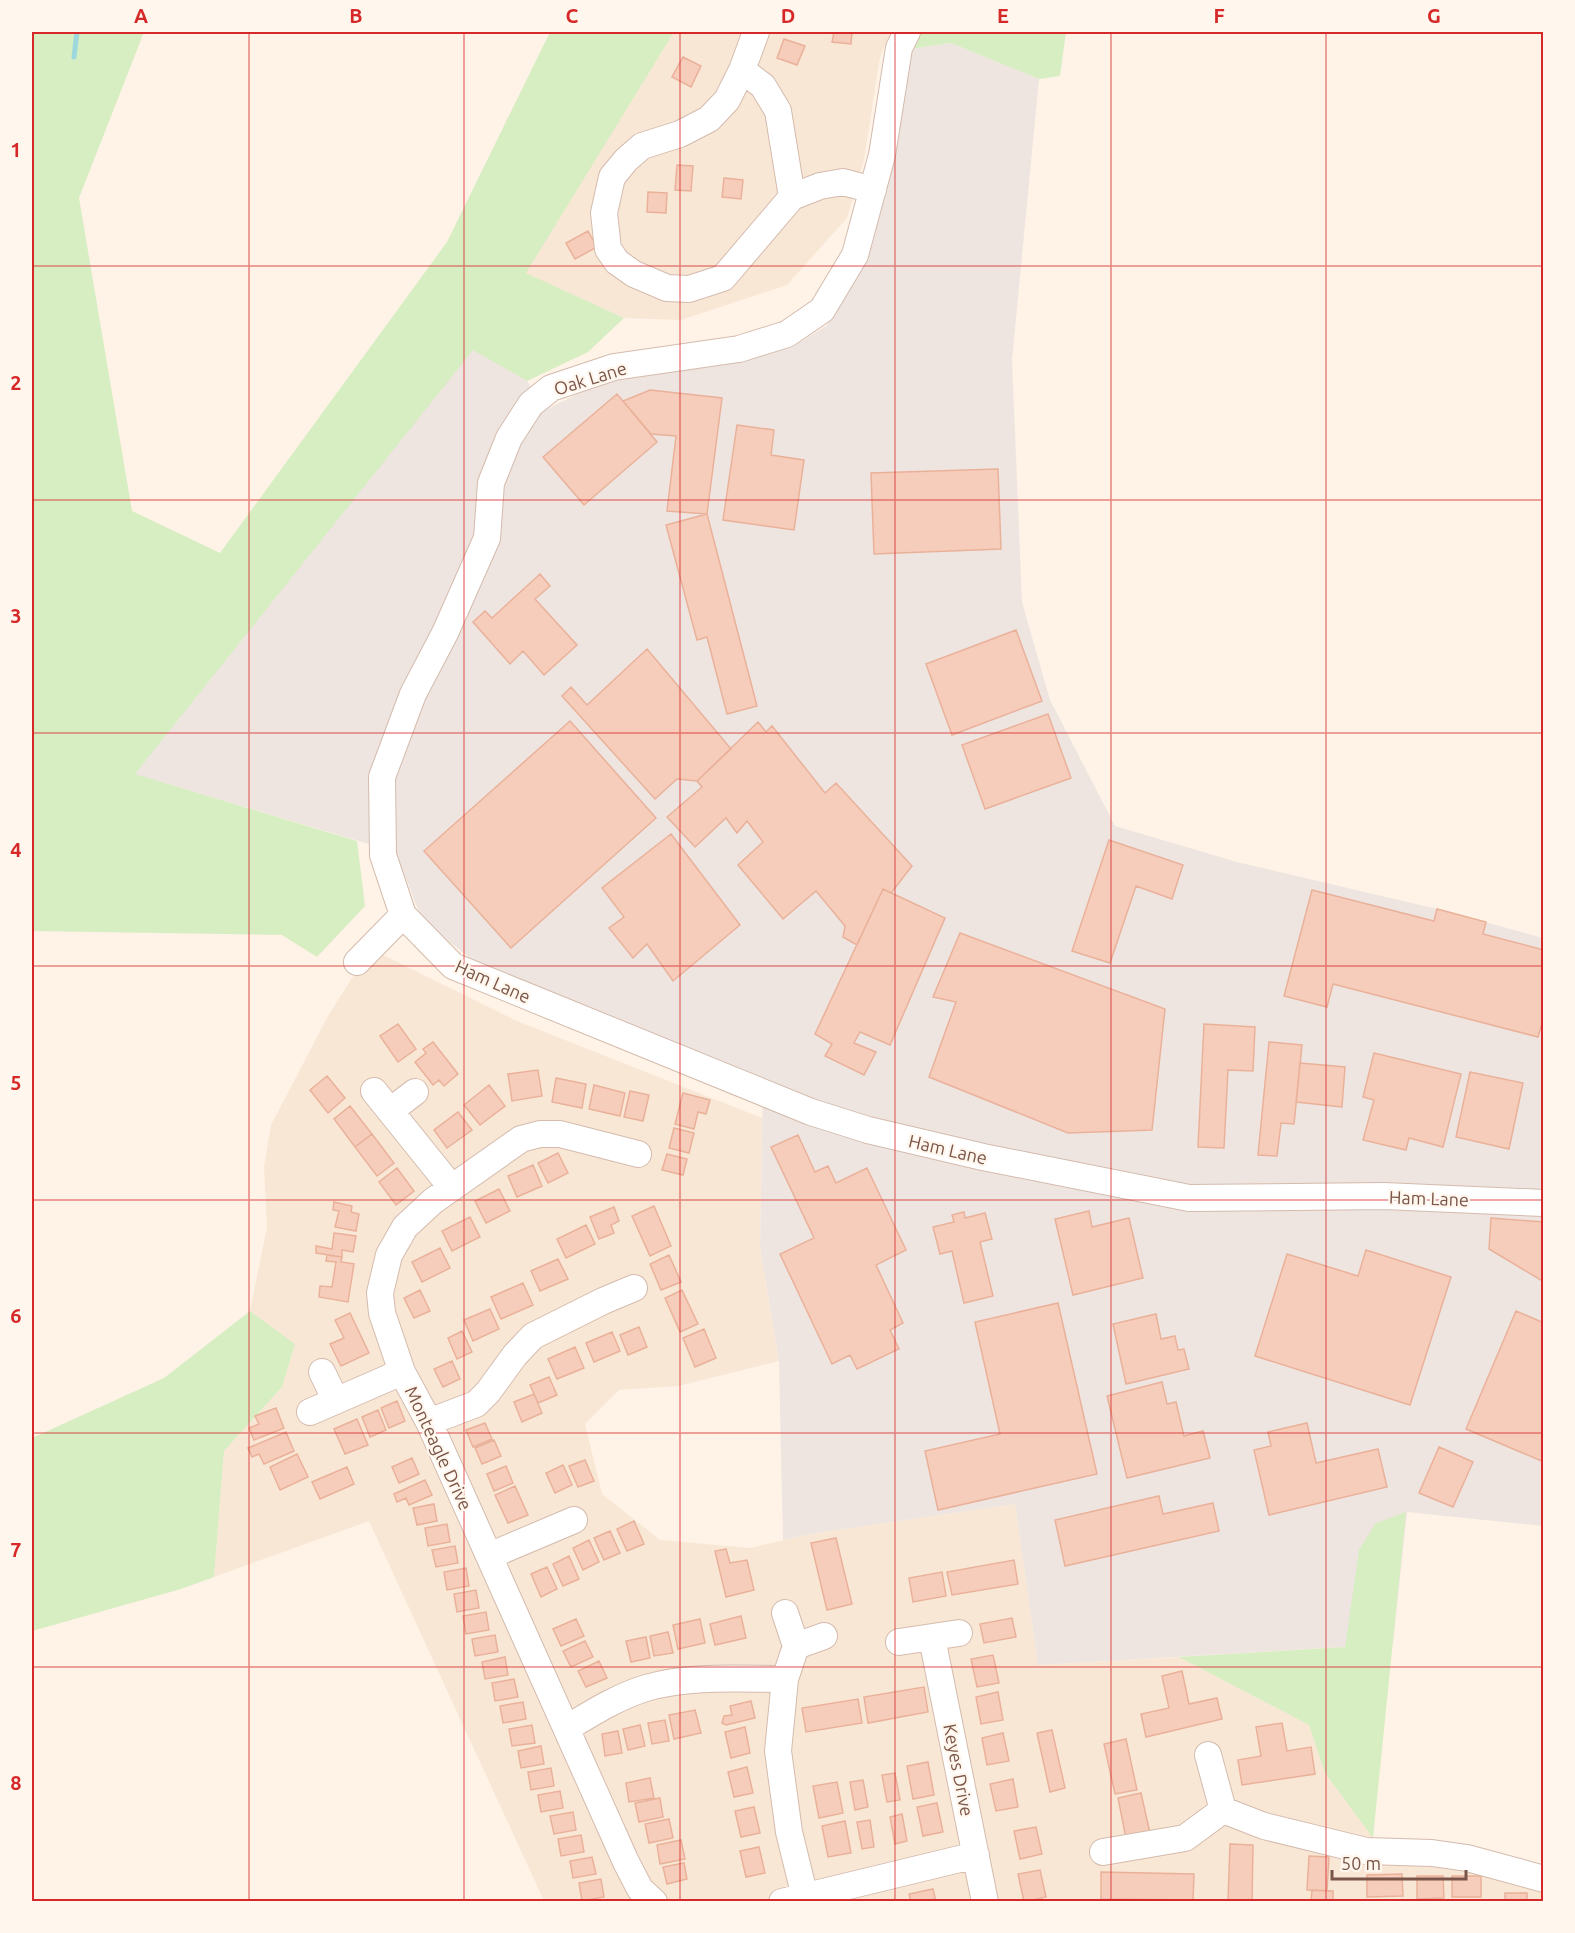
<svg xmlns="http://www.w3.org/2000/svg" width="1575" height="1933" font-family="Ubuntu,sans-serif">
<rect width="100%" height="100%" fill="#fef3e6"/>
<!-- residential -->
<path fill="#f9e7d6" d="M674,32H891L880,57L864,160L847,218L787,285L681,320L624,318L525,273Z
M379,953L517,1021L762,1118L760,1247L779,1361L678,1386L619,1390L585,1424L602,1494L660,1540L750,1548L810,1534L1015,1504L1038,1665L1179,1657L1309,1725L1325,1773L1373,1838L1374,1857L1485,1873L1543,1893V1901H544L369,1521L214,1577L224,1451L282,1387L295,1344L250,1311L267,1227L264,1167L271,1125L328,1016L352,978Z"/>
<!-- industrial -->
<path fill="#eee5e0" d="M951,43L1039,79L1012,360L1022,602L1050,700L1115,826L1237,862L1437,909L1543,938V1526L1407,1512L1393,1644L1038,1665L1015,1504L810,1534L783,1540L779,1361L760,1247L763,1079L480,966L422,920L396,852L134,774L473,349L527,381L547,409L617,375L727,361L793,347L826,326L862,268L911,49Z"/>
<!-- green -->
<path fill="#d7edc2" d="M32,32H144L79,198L132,511L220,553L447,242L550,32H674L526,273L624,318L588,352L527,381L473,350L135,774L357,841L365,906L317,957L282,935L32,931Z
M920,32H1066L1060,76L1039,79L951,43L911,49Z
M250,1311L295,1344L282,1387L224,1451L214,1577L181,1589L32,1631V1438L164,1378Z
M1406,1512L1373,1838L1325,1773L1309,1725L1179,1657L1345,1647L1359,1550L1376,1523Z"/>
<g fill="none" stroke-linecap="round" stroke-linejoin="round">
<!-- stream -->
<path stroke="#9dd8dd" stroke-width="5" d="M74,57L77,32"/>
</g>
<!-- building -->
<path fill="#f6cdbb" stroke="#eab19a" stroke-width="1.5" d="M834,32H852L851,44L832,42Z
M784,39L805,46L797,65L777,58Z
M683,57L701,66L691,87L672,77Z
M677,165L693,166L691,191L675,190Z
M724,178L743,180L741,199L722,197Z
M648,192L667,193L666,213L647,212Z
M588,231L597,247L575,259L566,243Z
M650,390L722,398L707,514L667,511L676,436L651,434L623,401Z
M617,394L657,442L584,505L543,457Z
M737,425L774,430L771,455L804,460L794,530L723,520Z
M998,469L1001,549L874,554L871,473Z
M707,514L757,706L727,714L707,637L697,640L666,525Z
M540,574L550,586L535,599L577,645L544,675L523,651L510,664L473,622L485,611L492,618Z
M1016,630L1042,701L952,735L926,664Z
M647,649L731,749L697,781L677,779L655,799L562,696L571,687L587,705Z
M1048,714L1071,778L985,809L962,745Z
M570,721L656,818L511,948L424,851Z
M758,722L766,732L772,726L825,793L836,783L912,866L891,893L883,889L857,945L843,937L845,926L816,891L783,919L738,865L763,842L747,821L737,833L726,818L695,847L667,817L702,787L697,781Z
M671,834L740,925L673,981L647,944L633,958L609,928L624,917L602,888Z
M1109,840L1183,865L1172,899L1136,886L1110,963L1072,951Z
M883,889L945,918L890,1045L860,1032L854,1043L876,1052L864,1075L825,1056L832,1044L815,1034Z
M1312,890L1434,921L1437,909L1486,922L1483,934L1544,950V1016L1538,1037L1333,984L1327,1007L1284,996Z
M960,933L1165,1009L1152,1130L1068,1133L929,1077L956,1002L933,997Z
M398,1024L416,1049L398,1062L380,1036Z
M1204,1024L1255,1027L1253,1071L1228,1070L1224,1148L1198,1147Z
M433,1042L458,1074L444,1086L439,1080L433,1085L415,1062L426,1053L423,1049Z
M1269,1042L1302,1045L1294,1124L1281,1123L1277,1156L1258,1155Z
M1374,1053L1461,1074L1443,1147L1409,1138L1406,1150L1363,1140L1374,1100L1363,1097Z
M1300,1063L1345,1067L1342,1107L1296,1102Z
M538,1070L542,1096L512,1101L508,1074Z
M1470,1072L1523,1083L1509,1149L1456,1137Z
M327,1076L345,1098L328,1113L310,1090Z
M556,1078L586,1084L582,1108L552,1102Z
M489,1085L505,1106L480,1125L464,1105Z
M594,1085L625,1093L620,1116L589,1109Z
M630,1091L649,1095L643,1121L624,1117Z
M683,1093L710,1100L706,1114L698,1112L694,1129L675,1124Z
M350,1106L372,1134L355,1147L334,1119Z
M458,1112L472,1130L447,1148L434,1130Z
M674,1128L694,1133L689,1153L669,1148Z
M372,1134L394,1163L377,1176L355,1147Z
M798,1135L815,1172L828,1166L836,1183L867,1168L906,1250L876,1265L903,1323L890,1330L899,1349L857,1369L850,1355L832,1364L780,1254L814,1238L771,1147Z
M558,1153L568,1173L548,1183L538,1163Z
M667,1154L687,1159L683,1175L662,1170Z
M533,1165L542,1186L517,1197L508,1176Z
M397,1168L414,1191L396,1205L379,1182Z
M499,1189L510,1211L486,1223L475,1201Z
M334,1202L352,1206L351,1212L359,1214L356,1231L335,1227L339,1211L333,1210Z
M654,1206L671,1246L650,1256L632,1216Z
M614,1207L619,1221L611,1225L614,1233L599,1239L590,1217Z
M1089,1211L1092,1227L1129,1218L1143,1278L1073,1295L1055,1219Z
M964,1212L965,1218L985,1213L992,1239L980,1242L993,1296L964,1303L952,1251L940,1254L933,1227L954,1222L952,1215Z
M470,1217L480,1237L452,1251L442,1231Z
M1491,1218L1544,1222V1282L1489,1249Z
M586,1225L595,1244L566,1258L557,1239Z
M334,1233L356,1236L353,1252L342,1250V1257L316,1253V1246L332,1249Z
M440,1248L450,1268L422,1282L412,1262Z
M1366,1250L1451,1277L1410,1405L1255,1356L1287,1254L1358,1276Z
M327,1255L342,1257L341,1262L354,1264L348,1302L319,1297L320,1286L332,1287L336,1262L326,1261Z
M669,1255L681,1282L661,1290L650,1264Z
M558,1259L568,1279L540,1291L531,1271Z
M523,1283L533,1305L501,1319L491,1297Z
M420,1290L430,1311L414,1318L404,1298Z
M682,1290L698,1324L680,1332L665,1298Z
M1058,1303L1097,1474L938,1510L925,1451L1000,1434L975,1322Z
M490,1309L499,1329L473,1341L464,1320Z
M1516,1311L1544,1323V1462L1466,1429Z
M350,1313L369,1353L341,1366L330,1344L344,1338L335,1320Z
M1156,1314L1161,1339L1175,1336L1178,1350L1184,1349L1189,1369L1126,1384L1113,1324Z
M639,1327L647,1347L628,1355L620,1335Z
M704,1329L716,1358L695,1367L683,1338Z
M462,1331L472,1352L457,1359L448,1338Z
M612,1332L620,1351L594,1362L586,1343Z
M575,1347L584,1368L557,1379L548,1359Z
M452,1361L460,1379L443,1387L434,1369Z
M549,1377L557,1395L538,1403L530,1385Z
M1162,1382L1167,1404L1176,1402L1184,1436L1203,1431L1210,1458L1127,1478L1107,1396Z
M534,1394L542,1413L522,1422L514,1402Z
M397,1401L405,1421L389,1428L381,1408Z
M276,1408L284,1428L254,1440L249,1428L259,1424L255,1416Z
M378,1410L386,1430L370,1437L362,1417Z
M357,1419L368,1445L345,1454L334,1429Z
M485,1423L492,1439L473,1447L466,1430Z
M1307,1423L1316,1463L1378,1449L1387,1487L1269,1515L1254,1450L1271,1446L1268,1432Z
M286,1432L294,1451L264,1464L259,1454L252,1457L248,1448Z
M494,1440L501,1456L482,1464L475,1448Z
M1439,1447L1473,1462L1453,1507L1419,1493Z
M297,1454L308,1477L280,1490L270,1467Z
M412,1458L419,1474L399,1483L392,1467Z
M585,1460L594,1481L578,1487L569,1466Z
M563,1465L572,1485L555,1493L546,1473Z
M506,1466L513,1483L494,1491L487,1474Z
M347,1467L354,1484L320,1499L312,1482Z
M425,1480L432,1495L409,1505L406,1498L397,1502L394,1494Z
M515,1486L528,1515L508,1523L495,1495Z
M1159,1496L1163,1514L1213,1503L1219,1531L1065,1566L1055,1520Z
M434,1504L437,1521L417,1525L413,1508Z
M634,1521L644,1544L627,1551L617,1529Z
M447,1524L450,1542L428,1546L425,1528Z
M610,1531L620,1553L604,1560L594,1538Z
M836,1538L852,1604L827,1610L811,1543Z
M589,1540L599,1562L583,1570L573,1548Z
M455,1546L458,1563L436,1567L432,1550Z
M726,1549L730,1563L747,1560L754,1590L726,1597L715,1551Z
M569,1556L579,1579L563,1586L553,1564Z
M1014,1560L1018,1584L952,1595L947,1572Z
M547,1567L557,1589L541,1597L531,1574Z
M466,1568L469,1586L447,1590L444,1572Z
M942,1572L946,1596L913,1602L909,1578Z
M476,1590L479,1608L457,1612L454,1594Z
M486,1612L489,1630L466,1634L463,1616Z
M741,1616L746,1638L715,1645L710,1624Z
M1012,1618L1016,1637L984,1643L980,1624Z
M576,1619L584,1636L561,1646L553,1629Z
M700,1619L705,1643L678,1649L673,1625Z
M668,1632L673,1653L654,1656L650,1636Z
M495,1635L498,1652L475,1656L472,1639Z
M646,1637L650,1658L631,1662L626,1641Z
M585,1641L593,1657L571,1667L563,1651Z
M993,1655L999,1683L977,1687L971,1659Z
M505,1657L508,1675L485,1679L482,1662Z
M599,1661L607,1678L586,1687L578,1671Z
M1182,1671L1189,1704L1217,1698L1222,1719L1146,1737L1141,1714L1169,1708L1162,1676Z
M514,1679L518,1697L495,1701L492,1683Z
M924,1687L928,1712L868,1723L864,1697Z
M998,1692L1003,1720L981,1724L976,1697Z
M858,1699L862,1723L806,1732L802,1708Z
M751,1701L755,1718L726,1725L722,1723L724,1716L732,1715L730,1706Z
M523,1702L526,1719L503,1723L500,1706Z
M695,1710L701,1733L674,1739L669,1715Z
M665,1720L669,1741L652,1744L648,1723Z
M1282,1723L1287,1751L1311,1747L1315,1774L1242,1785L1238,1760L1261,1756L1256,1727Z
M532,1725L535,1743L512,1746L509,1729Z
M640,1725L645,1746L628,1750L623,1729Z
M745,1727L750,1753L731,1758L725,1732Z
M1052,1730L1065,1788L1050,1792L1037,1733Z
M618,1731L622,1753L605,1756L602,1734Z
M1003,1733L1009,1761L987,1765L982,1738Z
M1126,1739L1137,1790L1115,1794L1104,1744Z
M541,1746L544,1764L521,1768L518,1751Z
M928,1762L934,1795L913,1799L907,1766Z
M747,1767L753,1793L734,1797L728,1772Z
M551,1768L554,1786L531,1790L528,1772Z
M895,1773L900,1800L887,1802L882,1775Z
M650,1778L654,1798L629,1802L626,1783Z
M1013,1779L1018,1807L996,1811L990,1784Z
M863,1780L868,1807L855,1810L850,1782Z
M837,1782L843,1813L819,1818L813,1786Z
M560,1791L563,1808L541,1812L538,1795Z
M1141,1793L1150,1833L1126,1838L1118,1798Z
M660,1798L663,1817L639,1822L635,1803Z
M937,1803L943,1832L923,1836L917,1807Z
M754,1807L760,1833L741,1837L735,1811Z
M573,1812L576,1830L554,1834L550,1816Z
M902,1814L907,1841L895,1844L890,1817Z
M669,1819L673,1838L649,1843L645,1824Z
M870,1820L874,1847L862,1849L857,1822Z
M845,1821L851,1853L828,1857L822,1826Z
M1036,1827L1042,1854L1020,1859L1014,1831Z
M581,1835L584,1852L561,1856L558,1839Z
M681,1840L685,1859L660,1864L657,1845Z
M1230,1844L1253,1845L1252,1902H1228Z
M759,1847L765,1873L746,1877L740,1851Z
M1309,1856L1329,1857L1327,1891L1307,1890Z
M592,1857L596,1874L573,1878L570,1861Z
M684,1863L687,1879L667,1884L663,1867Z
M1040,1870L1046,1897L1024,1902L1018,1874Z
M1101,1872L1194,1874L1193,1900L1101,1899Z
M1402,1874L1403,1896L1367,1897V1875Z
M1417,1876H1443L1444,1898L1417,1899Z
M1452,1876H1481V1897H1452Z
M601,1879L604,1897L582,1901L579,1883Z
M933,1889L936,1902H911L909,1894Z
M1312,1890L1333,1891V1902H1311Z
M1505,1893H1527V1902H1505Z"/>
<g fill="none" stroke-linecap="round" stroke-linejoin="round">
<defs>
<path id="minor" d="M756,32L742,70L727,100L709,119L680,134L642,146L626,160L612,177L604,213L608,249L617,262L634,274L667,288L689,289L723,278L792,197L820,186L843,182L873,190
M907,32L899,48L882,155L855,255L822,310L787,334L739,349L614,367L551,388L531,404L509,438L491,483L487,538L445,633L413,694L382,777L383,855L403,915L453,966L811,1112L868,1130L983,1157L1189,1198L1384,1196L1544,1203
M742,70L763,86L778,111L792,197
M357,962L403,915
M374,1091L452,1188
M390,1111L415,1092
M638,1154L560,1134H540L521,1139L433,1201L405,1227L389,1255L380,1293L382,1313L402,1372L429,1422L626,1862L640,1889L654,1902
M322,1372L336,1401
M310,1412L402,1372
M429,1422L476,1404L488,1392L515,1355L533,1336L603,1301L634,1288
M489,1556L574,1520
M785,1613L796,1646L785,1679L778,1751L789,1832L805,1897
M932,1638L985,1902
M899,1642L959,1633
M796,1646L824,1636
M567,1728C592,1713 617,1697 646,1688C690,1675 739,1679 785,1679
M1223,1810L1264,1826L1366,1851L1432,1853L1467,1858L1544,1879
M1103,1852L1185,1838L1223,1810L1208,1755
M782,1902L976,1855"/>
</defs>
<!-- minor casing -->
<use href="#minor" stroke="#d4bbad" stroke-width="28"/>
<!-- minor -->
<use href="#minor" stroke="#fff" stroke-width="26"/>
</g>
<!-- grid -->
<path fill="none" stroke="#d62828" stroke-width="1.5" stroke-opacity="0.55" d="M249,32V1902M464,32V1902M680,32V1902M895,32V1902M1111,32V1902M1326,32V1902M32,266H1544M32,500H1544M32,733H1544M32,966H1544M32,1200H1544M32,1433H1544M32,1667H1544"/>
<g text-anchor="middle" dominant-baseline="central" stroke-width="4.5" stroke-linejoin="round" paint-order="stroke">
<!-- street labels -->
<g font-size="18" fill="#7a5548" stroke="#fff7ee">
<text transform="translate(590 378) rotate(-17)">Oak Lane</text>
<text transform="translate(493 981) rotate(24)">Ham Lane</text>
<text transform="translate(948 1149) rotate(13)">Ham Lane</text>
<text transform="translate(1429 1198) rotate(2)">Ham Lane</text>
<text transform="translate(439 1448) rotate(65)">Monteagle Drive</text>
<text transform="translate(959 1770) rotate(79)">Keyes Drive</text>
</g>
</g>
<!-- border -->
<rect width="1575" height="1933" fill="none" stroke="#fff7ee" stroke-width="66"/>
<!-- scale -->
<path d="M1332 1870v9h134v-9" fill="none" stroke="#7a5548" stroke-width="3"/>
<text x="1341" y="1870" font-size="18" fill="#7a5548" stroke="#fff7ee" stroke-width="4.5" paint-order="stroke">50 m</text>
<rect x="33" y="33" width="1509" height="1867" fill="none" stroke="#d62828" stroke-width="2"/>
<g font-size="20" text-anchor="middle" font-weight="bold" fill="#d62828">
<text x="141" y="23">A</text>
<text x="356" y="23">B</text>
<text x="572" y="23">C</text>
<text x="788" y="23">D</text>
<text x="1003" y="23">E</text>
<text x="1219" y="23">F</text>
<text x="1434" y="23">G</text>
<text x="16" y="157">1</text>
<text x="16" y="390">2</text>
<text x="16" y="623">3</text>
<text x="16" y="857">4</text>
<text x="16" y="1090">5</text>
<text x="16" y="1323">6</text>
<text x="16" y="1557">7</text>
<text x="16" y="1790">8</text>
</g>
</svg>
